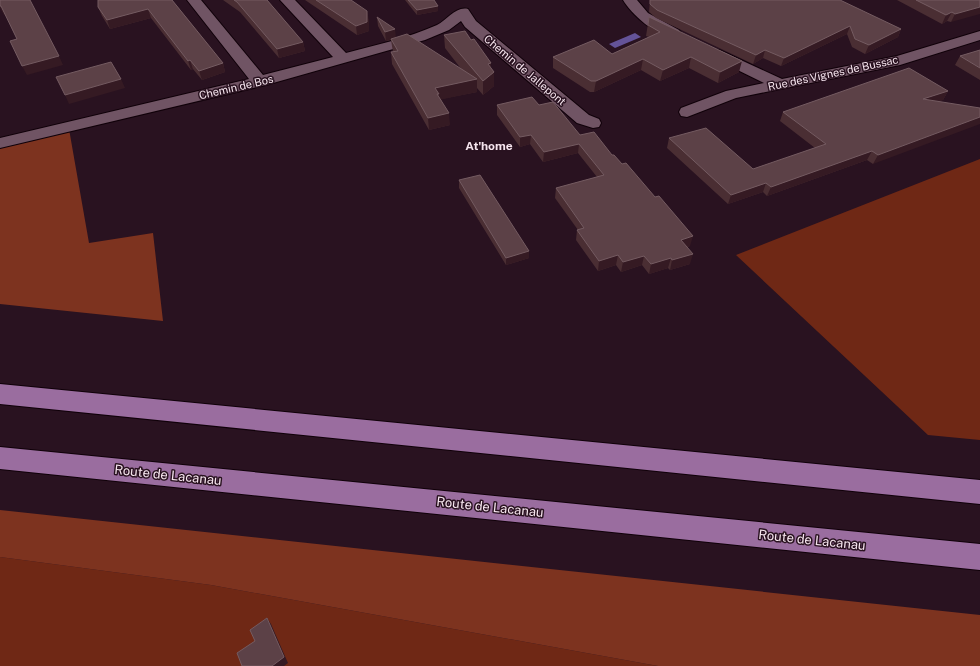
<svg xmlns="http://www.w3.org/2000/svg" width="980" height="666" font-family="'Public Sans',sans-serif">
<rect width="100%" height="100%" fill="#291220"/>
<!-- green -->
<path fill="#6f2815" d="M980,159V440L928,435L736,255Z
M0,557L211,585L658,666H0Z"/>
<!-- forest -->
<path fill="#7d331f" d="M69,129L89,243L153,233L163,321L0,304V146Z
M0,510L980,615V666H658L211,585L0,557Z"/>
<!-- water -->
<path fill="#645398" d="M635,33L641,37L615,48L609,44Z"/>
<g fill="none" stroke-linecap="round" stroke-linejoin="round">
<defs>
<path id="minor" d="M187,0H201L263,75L333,57L280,0H295L346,53C376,45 408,38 437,25C447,20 456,6 468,9L476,21L589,115L599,119L601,123L599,127L593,128L577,123L465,27L461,21L449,30L425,40L266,85L0,148V138L249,79Z
M623,0H637L648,13L679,30L681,33L679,36C660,41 632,15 623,0Z
M980,31V40L900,65L736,98L687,117L681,116L679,112L681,108L726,91L764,83L709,56L706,53L709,50H719L782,79L897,56Z"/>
<path id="primary" d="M0,384L980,480V504L0,404Z
M0,447L980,544V570L0,469Z"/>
</defs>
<!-- minor casing -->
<use href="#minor" stroke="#100109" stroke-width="2"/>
<!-- primary casing -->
<use href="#primary" stroke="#100109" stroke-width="2"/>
<!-- minor -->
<use href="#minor" fill="#705464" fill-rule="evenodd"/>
<!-- primary -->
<use href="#primary" fill="#9a6d9f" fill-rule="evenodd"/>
</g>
<!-- wall -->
<path fill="#4a2e33" d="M172,0L223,63L225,72L202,80L193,69L191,70L151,18L110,29L102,16L98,7Z
M223,0H267L303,42L305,51L279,58L240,12Z
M305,0H351L369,20V31L357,35Z
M405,0H434L438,11L417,15Z
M650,0L901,29L898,37L865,54L852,47L847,34L781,66L763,58L753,64L656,18L649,12Z
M897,0H980L951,22L947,21L942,24Z
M377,17L396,38L462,70L445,48L444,35L491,68L494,72V86L483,95L477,88V92L441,99L450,125L429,130L392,64L391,52H393L391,40L386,41L378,26Z
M649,17L739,72L718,83L689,68L660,81L641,70L594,92H590L553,68V57L612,54L649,37L646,36Z
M980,50V80L955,65L960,56Z
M948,91L943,100L938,101L873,164L867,160L767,196L763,192L728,204L667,148L669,138L753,169L815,148L780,121L783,112Z
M497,105H539L580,135L612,155L690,246L687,247L690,264L670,270L668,268L649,274L642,265L621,272L616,265L598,271L576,240L577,230H578L555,198L556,188L597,177L578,153L543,162L530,144L520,147L497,115Z
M459,180L529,258L506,265L459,188Z"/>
<!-- shaded-wall -->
<path fill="#351a23" d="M0,6H1L6,15H4L0,8Z
M438,6V11L417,15V10Z
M980,7V14L951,22L955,14Z
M148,9L151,18L110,29L107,20Z
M367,11L369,20V31L357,35L356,26Z
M952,12L947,21L942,24L946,15Z
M850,26L847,34L781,66L784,58Z
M395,29L396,38L386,41L385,32Z
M901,29L898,37L865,54L869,45Z
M303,42L305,51L279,58L277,49Z
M765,50L763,58L753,64L756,55Z
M59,56L63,65L27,75L22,66Z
M691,57L689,68L660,81L663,70Z
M643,59L641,70L594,92L596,81Z
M190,60L193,69L191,70L188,61Z
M742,61L739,72L718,83L720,72Z
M223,63L225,72L202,80L199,71Z
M491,63V75L494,72V86L483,95V81L488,64Z
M121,79L125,88L69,104L65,95Z
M477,79V92L439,100L435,88Z
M948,91L943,100L918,108L923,99Z
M449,113L450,125L429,130L428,118Z
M980,117V124L873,164L878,155Z
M531,135L530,144L520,147V137Z
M579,144L578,153L543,162L544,152Z
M872,151L867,160L767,196L771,187Z
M766,183L763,192L728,204L731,195Z
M693,236L690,246L678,249L681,240Z
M529,251V258L506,265V258Z
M693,254L690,264L670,270L672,260Z
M618,255L616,265L598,271L599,261Z
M644,256L642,265L621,272L623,262Z
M671,258L668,268L649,274L651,264Z
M267,618L271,624L288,663L284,666H272Z"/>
<!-- building -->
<path fill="#5c4147" stroke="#745b61" d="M0,0H30L59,56L22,66L10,41L17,39L1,6H0Z
M98,0H172L223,63L199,71L190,60L188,61L148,9L107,20L98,7Z
M234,0H267L303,42L277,49L237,2Z
M316,0H351L367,11V22L356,26Z
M408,0H434L438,6L417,10Z
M650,0H840L901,29L869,45L855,39L850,26L784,58L765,50L756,55L657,10L650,4Z
M916,0H980V7L955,14L952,12L946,15Z
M377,17L395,29L385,32Z
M649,17L742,61L720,72L691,57L663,70L643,59L596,81H591L553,57L594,40L612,54L660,32L648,25Z
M465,31L471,40L474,39L491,63L488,64L494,72L483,81L444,35Z
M407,34L477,79L435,88L439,94H437L449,113L428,118L391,52L398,51L391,39Z
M980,50V68L960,56Z
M111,62L121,79L65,95L56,77Z
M909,68L948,91L923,99L980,108V117L878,155L872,151L771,187L766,183L731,195L669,138L706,128L753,169L826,144L783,112Z
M532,97L539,105L553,102L580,135L594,132L612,155H614L622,164L626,163L655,197L659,196L693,236L681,240L693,254L672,260L671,258L651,264L644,256L623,262L618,255L599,261L577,230L584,228L556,188L604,175L579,144L544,152L531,135L520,137L497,105Z
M480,175L529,251L506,258L459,180Z
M267,618L284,657L272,666H242L237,653L255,641L250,630Z"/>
<g text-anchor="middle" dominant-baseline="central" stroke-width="3" stroke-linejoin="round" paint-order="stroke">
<!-- far-street labels -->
<g font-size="11" fill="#f6e5ee" stroke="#291220">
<text transform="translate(525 70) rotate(40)">Chemin de Jallepont</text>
<text transform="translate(833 73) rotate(-12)">Rue des Vignes de Bussac</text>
<text transform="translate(236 87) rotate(-13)">Chemin de Bos</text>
</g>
<!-- far-neighbourhood labels -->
<g font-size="12" font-weight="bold" fill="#f6e5ee" stroke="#291220">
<text x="489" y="146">At'home</text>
</g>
<!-- street labels -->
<g font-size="13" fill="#f6e5ee" stroke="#291220">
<text transform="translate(168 475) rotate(6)">Route de Lacanau</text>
<text transform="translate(490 507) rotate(6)">Route de Lacanau</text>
<text transform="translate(812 540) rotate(6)">Route de Lacanau</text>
</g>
</g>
</svg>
